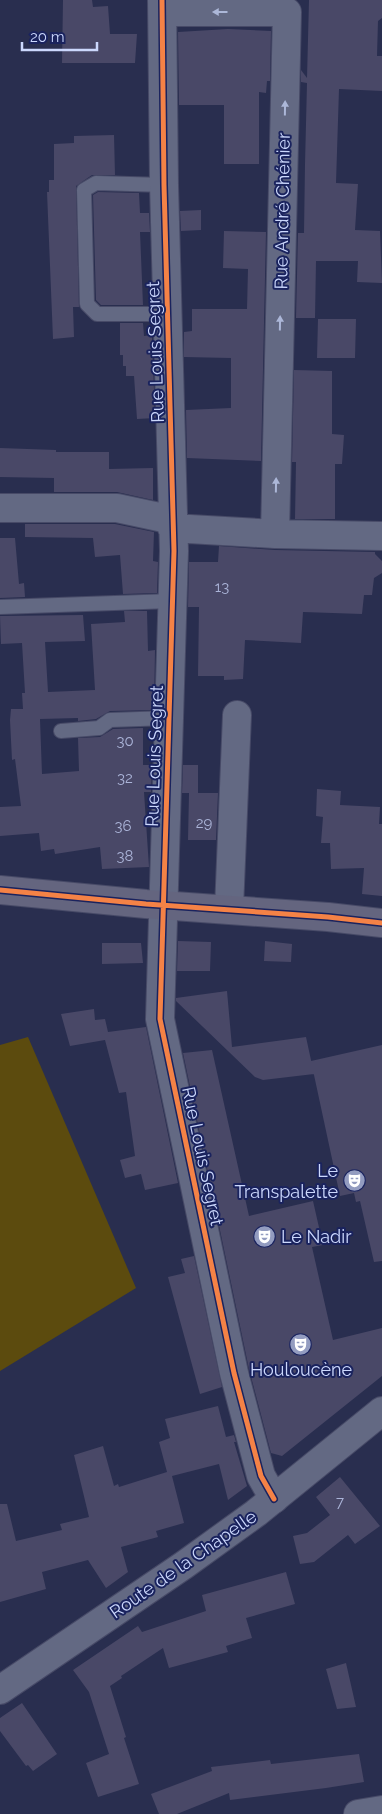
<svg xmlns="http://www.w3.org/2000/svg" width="382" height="1814" font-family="Raleway,sans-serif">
<rect width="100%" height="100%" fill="#292e4f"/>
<!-- green -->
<path fill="#5c4b0e" d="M28,1037L136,1288L0,1371V1045Z"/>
<!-- building -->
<path fill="#494867" d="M63,0H92L93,7L108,6L110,34H137L135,63H62Z
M309,0H382V18L378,21L377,56H382V91L339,89L336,183L358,184L355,230L380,231L382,283L357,282L358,261H316L315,318H296L298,233H304L305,164L307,83L301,82V70L307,78Z
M228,29L271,31L270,81H267L266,93L259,92V164H224V105H179L178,32Z
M114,135L115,175H92L76,186L79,307H73L74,337L53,339L47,192H49V180H54V144L74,143V136Z
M98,192L139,193L140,213H149L150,232H140L143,305H101L96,300L93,195Z
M201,210V230L181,231L180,211Z
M224,231L266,232L261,461L187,458L186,410L231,408V358L184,357V332L192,331V309H247L248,269L223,268Z
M318,319H356L355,358H317Z
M120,323H143L144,336L152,335L155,418L137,419L134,376H126V366H123V355H120Z
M294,370L332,371V434L344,435L342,464H335V519H295L296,462H292Z
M0,448L56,450V452H109V469L153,468V500L117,492H54V478L0,477Z
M25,524H115L154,532L153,561L158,562L157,593L123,594L120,555L95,557L93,538L25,537Z
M0,538H15L19,584L24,583L25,597L0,598Z
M219,546L275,550L375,552V554L382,561V573L374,578L372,595H364L362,614L303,612L301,643L245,640L243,679L224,680V676H198L199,607H188L189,562H218Z
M124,611H147L148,651L155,650L154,710L110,711L96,719L78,721V718L40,719L42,774L79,771L78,738L100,737L113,729L143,728V765H152L151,792H144L149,867L102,869L100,847L55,854L54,849L41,851L39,833L0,836V807L21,806L15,759L12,760L10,720L11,709H23L22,693H25L22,643L1,644L0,616L83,615L85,641L45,642L48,692L95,690L91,624L125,622Z
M183,765H198V793H218L216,840H188L189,793H182Z
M317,789L341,791L340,805L380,807L379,824H382V896L362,894L364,868L331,869L330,843H321L323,817L316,816Z
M178,941L211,942L210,971H177Z
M265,941L292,944L291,962L264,961Z
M102,943H141L143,963L102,964Z
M227,991L232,1047L306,1037L314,1074L263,1080L255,1077L176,1001V998Z
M94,1009L95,1020L105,1019L108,1032L146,1027L178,1183L145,1190L141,1174L125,1178L120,1160L135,1156L126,1092L119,1093L105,1040L70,1046L61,1014Z
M382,1045V1261L374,1262L360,1201L356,1202L354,1193L340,1196L311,1061Z
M212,1050L249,1216L313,1201L323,1245L312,1247L333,1340L382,1328V1376L282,1456L271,1453L249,1369L183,1053Z
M194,1256L222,1387L200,1394L168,1277L185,1273L181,1259Z
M218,1406L226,1437L234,1435L236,1442H234L247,1486L228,1500L219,1464L172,1476L184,1523L156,1531L158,1537L121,1547L128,1572L106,1588L88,1560L42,1572L46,1589L0,1602V1504H7L16,1541L62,1530L60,1524L89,1517L74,1455L103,1446L114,1486L118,1484L119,1487L167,1472L159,1442L170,1438L165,1419Z
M340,1477L380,1526L355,1544L348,1535L314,1562L300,1564L293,1536L307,1533L330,1515L316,1497Z
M286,1572L295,1604L246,1618L252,1638L226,1646L228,1652L169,1668L163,1648L121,1676L122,1678L110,1686L126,1737L124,1738L139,1784L98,1797L86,1763L109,1754L89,1692L73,1670L138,1626L142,1632L206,1611L202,1595Z
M346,1663L356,1707L337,1709L326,1669Z
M22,1703L57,1754L33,1771L28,1765L26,1766L0,1731V1718Z
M359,1754L364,1782L326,1788L230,1800L229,1793L177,1814H159L151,1794L212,1771L211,1767L270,1760L271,1764Z"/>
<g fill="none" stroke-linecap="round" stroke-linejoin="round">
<defs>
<path id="lane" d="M164,185L96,183L84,190L87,304L97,314H168
M0,607L172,601
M61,731L99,728L110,720L169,718"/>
<path id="street" d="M162,0L164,185L174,551L160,1019L234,1373L261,1476L274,1499
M163,12H287L275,534
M0,508H117L173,520
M172,528L275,534L382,536
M229,909L237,715
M358,1814L382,1810"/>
<path id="secondary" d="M0,1690L184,1565L256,1513L382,1411"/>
<path id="primary" d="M0,890L146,904L328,917L382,923"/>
</defs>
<!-- lane casing -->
<use href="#lane" stroke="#474a67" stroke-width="16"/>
<!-- street casing -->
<use href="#street" stroke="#474a67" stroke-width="30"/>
<!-- secondary casing -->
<use href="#secondary" stroke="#474a67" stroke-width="30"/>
<!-- primary casing -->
<use href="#primary" stroke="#474a67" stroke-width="30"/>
<!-- lane -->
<use href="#lane" stroke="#636983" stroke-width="14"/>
<!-- street -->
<use href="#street" stroke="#636983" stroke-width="28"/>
<!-- secondary -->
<use href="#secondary" stroke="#636983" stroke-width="28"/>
<!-- primary -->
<use href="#primary" stroke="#64657f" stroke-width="28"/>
<defs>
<path id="cycleway" d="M162,0L164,185L174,551L160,1019L234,1373L261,1476L274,1499
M0,890L146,904L328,917L382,923"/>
</defs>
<!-- cycleway casing -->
<use href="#cycleway" stroke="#1a235e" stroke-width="8"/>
<!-- cycleway -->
<use href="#cycleway" stroke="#f48246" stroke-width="5"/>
</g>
<!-- one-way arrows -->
<defs><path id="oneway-solid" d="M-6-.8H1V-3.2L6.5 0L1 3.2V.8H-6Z" transform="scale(1.25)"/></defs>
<g fill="#acb7d8">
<use href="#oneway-solid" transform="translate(220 12) rotate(-180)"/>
<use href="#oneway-solid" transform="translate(285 108) rotate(-89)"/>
<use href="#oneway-solid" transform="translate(280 323) rotate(-89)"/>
<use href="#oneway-solid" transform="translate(276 485) rotate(-89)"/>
</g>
<!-- icons -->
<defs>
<symbol id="theatre-disc" viewBox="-11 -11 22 22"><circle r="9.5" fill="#939cc0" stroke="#1a235e"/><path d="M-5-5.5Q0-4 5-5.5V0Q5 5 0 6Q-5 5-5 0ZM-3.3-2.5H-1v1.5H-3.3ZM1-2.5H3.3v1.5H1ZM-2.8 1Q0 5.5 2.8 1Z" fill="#fff"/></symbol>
</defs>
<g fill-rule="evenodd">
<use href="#theatre-disc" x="342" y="1168" width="25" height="25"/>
<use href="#theatre-disc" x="252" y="1224" width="25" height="25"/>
<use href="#theatre-disc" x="288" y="1332" width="25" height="25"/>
</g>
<g text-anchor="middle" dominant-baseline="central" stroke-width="4" stroke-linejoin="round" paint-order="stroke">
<!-- number labels -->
<g font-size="15" fill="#abb4d8">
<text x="222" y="587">13</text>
<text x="125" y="741">30</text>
<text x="125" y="778">32</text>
<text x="204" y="823">29</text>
<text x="123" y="826">36</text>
<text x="125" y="856">38</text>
<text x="340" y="1502">7</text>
</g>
<!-- street labels -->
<g font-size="18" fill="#ccd8fd" stroke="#1a235e">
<text transform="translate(282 211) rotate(-89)">Rue André Chénier</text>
<text transform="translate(155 352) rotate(-92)">Rue Louis Segret</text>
<text transform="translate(154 756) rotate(-88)">Rue Louis Segret</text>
<text transform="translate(203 1156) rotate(78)">Rue Louis Segret</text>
<text transform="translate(183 1564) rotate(-35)">Route de la Chapelle</text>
</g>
<!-- poi labels -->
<g font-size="18" fill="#ccd8fd" stroke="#1a235e" text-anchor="end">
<text x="338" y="1170">Le<tspan x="338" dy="21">Transpalette</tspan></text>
<text x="281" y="1236" text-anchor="start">Le Nadir</text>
<text x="301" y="1369" text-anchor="middle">Houloucène</text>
</g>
</g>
<!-- scale -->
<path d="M22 42v8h75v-8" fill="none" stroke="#ccd8fd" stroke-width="2.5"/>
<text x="30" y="42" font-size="15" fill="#ccd8fd" stroke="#1a235e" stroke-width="4" paint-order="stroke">20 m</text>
</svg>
